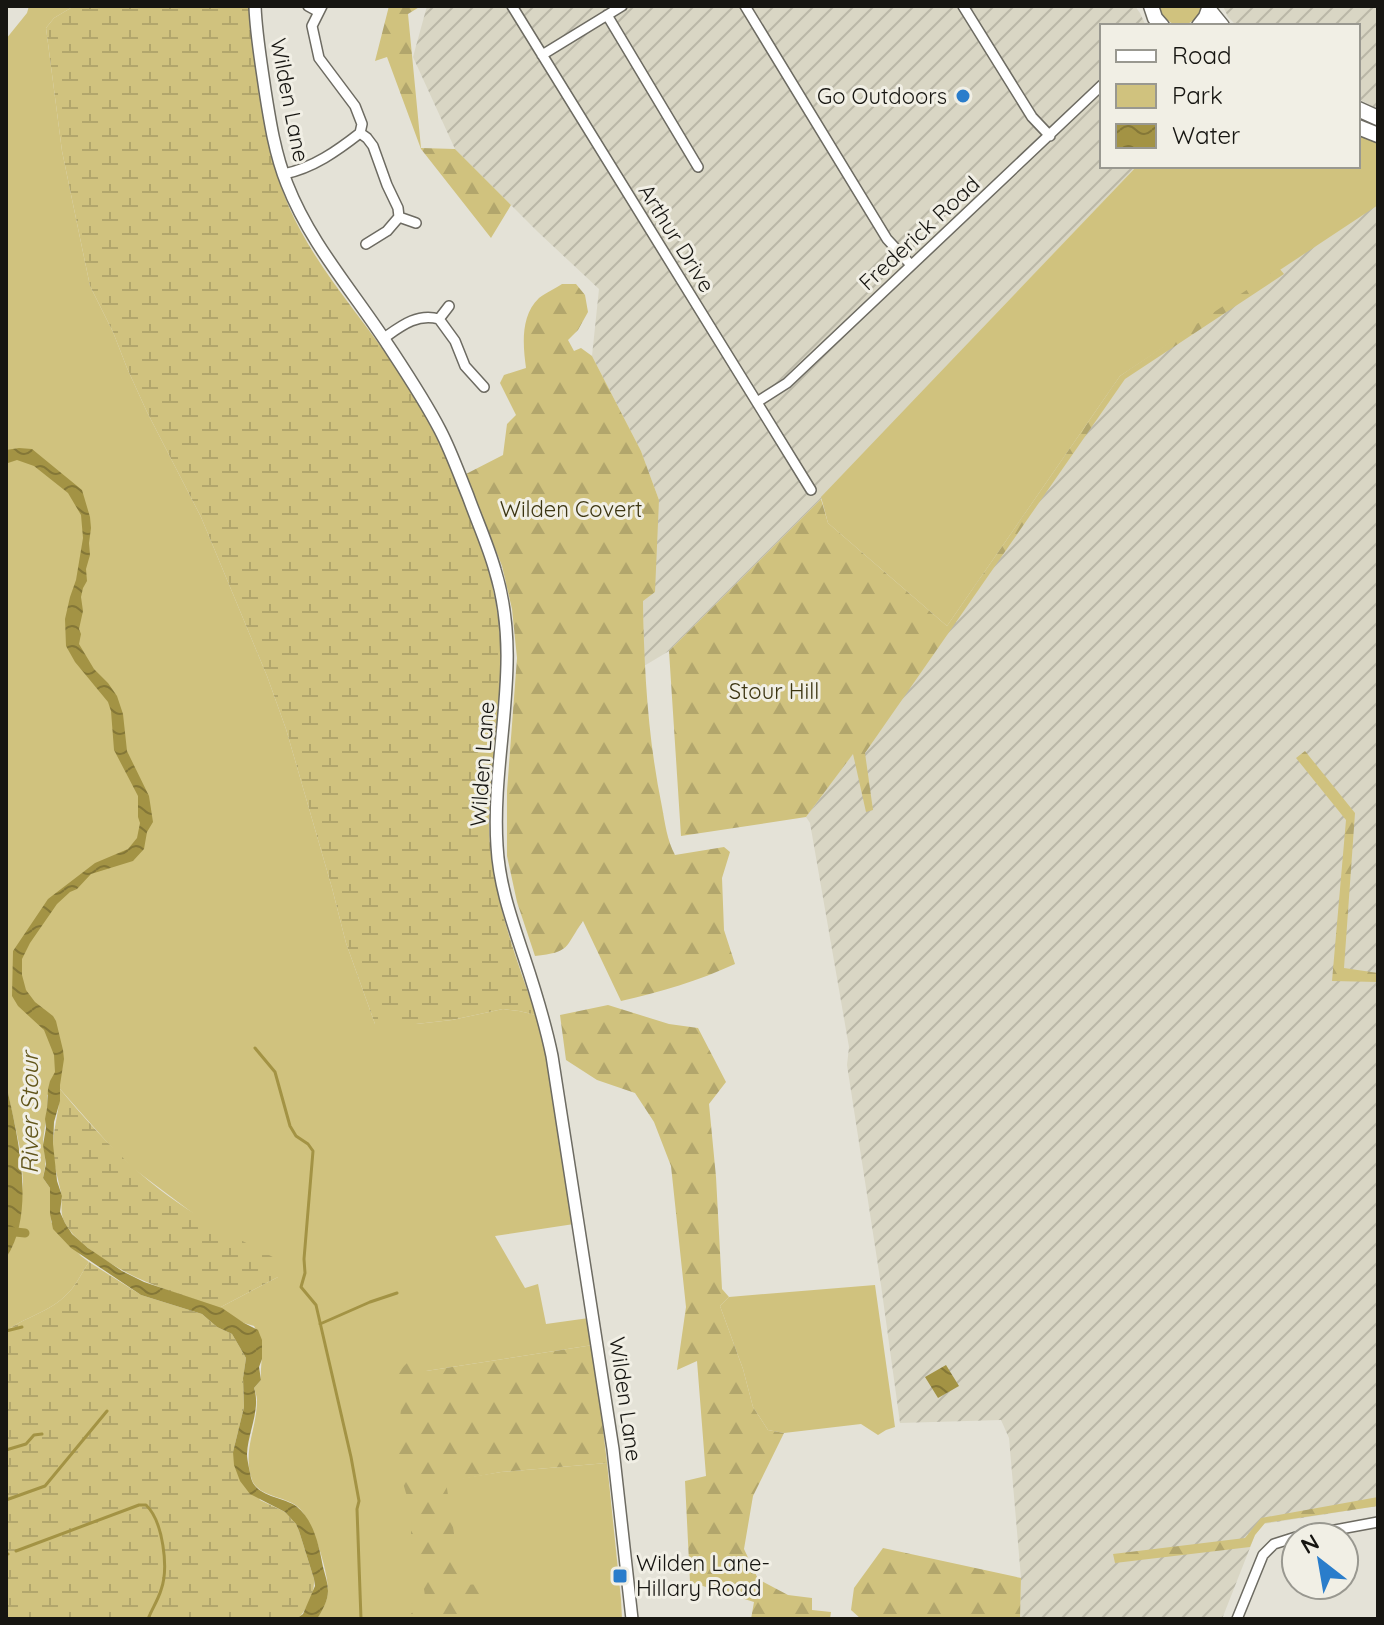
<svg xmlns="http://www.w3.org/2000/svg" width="1384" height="1625" font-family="Quicksand,sans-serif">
<defs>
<pattern id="industrial-furrows" width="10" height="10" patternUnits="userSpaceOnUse" patternTransform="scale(2)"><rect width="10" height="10" fill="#d9d6c4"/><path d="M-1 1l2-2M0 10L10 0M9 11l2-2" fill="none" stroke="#bab7a7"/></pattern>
<pattern id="forest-firs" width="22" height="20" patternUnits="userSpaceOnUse" patternTransform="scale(2)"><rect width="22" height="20" fill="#d0c27e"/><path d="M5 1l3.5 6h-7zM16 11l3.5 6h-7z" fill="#b2a66c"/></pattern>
<pattern id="wetland-marsh" width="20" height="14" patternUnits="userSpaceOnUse" patternTransform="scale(2)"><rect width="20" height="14" fill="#d0c27e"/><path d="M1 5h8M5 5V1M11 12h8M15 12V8" fill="none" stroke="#b2a66c"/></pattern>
<pattern id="water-waves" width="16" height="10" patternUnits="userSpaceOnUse" patternTransform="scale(2)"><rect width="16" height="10" fill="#a39344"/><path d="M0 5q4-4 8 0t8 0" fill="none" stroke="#847737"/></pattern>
</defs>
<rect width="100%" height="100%" fill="#e4e2d7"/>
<!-- industrial -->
<path fill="url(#industrial-furrows)" d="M427,6H1135L1140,13L1145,24L1144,26H1102V166H1137L821,499L669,651L644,666L643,601L659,500L641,451L592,356L599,289L538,232L455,149L413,57Z
M1223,6H1378V109L1358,99V26H1237L1228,17Z
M1378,204V1506L1264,1524L1255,1535L1222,1619H1020L1021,1578L1009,1438L1001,1420L900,1423L881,1285L847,1065L849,1047L810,823L806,817L947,626L1120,376Z"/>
<!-- green -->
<path fill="#d0c27e" d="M29,6H74L54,18L46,28L62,151L90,286L113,332L127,368L147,412L201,517L267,676L286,729L332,888L346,943L375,1024H416L452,1020L503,1009L519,1011L536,1015L547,1056L574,1224L495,1236L525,1288L538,1284L546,1324L589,1318L593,1345L426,1371L446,1481L501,1472L607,1463L621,1599L622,1619H317C322,1610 328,1601 328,1590C328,1572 313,1521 299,1508C287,1496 259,1498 252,1480C242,1451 257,1429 257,1400C257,1396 255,1392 254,1388L261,1380C260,1356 267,1349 254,1326L244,1323L219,1308L278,1277L134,1169L114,1150L60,1089L47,1095C48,1111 45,1125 43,1140C43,1146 45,1152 45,1159C46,1165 44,1172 43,1178L50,1188L51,1222L81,1256L89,1262C82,1272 76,1286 67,1294C50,1312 25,1317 6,1331V1258L13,1245L19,1223L23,1182L21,1153L6,1084V39L27,13Z
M1158,6H1202C1194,32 1167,31 1158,6Z
M1358,133L1378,143V205L1120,376L947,626L828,523L821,497L1137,166H1358Z
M875,1285L895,1427L886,1430L878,1435L861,1424L784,1433L768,1430L753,1407L743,1369L720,1306L729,1297Z"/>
<!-- forest -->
<path fill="url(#forest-firs)" d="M389,6H421L408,14L421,148L455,149L511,205L491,238L421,149L387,57L375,61Z
M1279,268L1284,274L1125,379L865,753L873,810L866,812L853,754L806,817L681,836L669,651L821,499L828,523L947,626L1120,376Z
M562,284H576L585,295L588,312L578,330L568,340L574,351L581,348L592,356L641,451L659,500L655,592L643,601C644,670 648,739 662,807C665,823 667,840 675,855L724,847L730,852L722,878L724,930L735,964C698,981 661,992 621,1001L583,921C564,948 571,952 535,956L517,902L507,856V791L517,658L512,609L502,566L466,474L503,455L507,424L516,415L500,383L504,375L526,368C523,346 520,316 539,298C545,293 555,289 562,284Z
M1305,751L1355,813L1344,968L1378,973V982L1332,981L1346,820L1296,758Z
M608,1005L669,1024L698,1028L726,1082L709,1104L716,1177L722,1289L729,1297L720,1306L743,1369L753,1407L768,1430L784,1433L753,1496L744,1549L758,1579L788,1595L812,1598V1610L831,1612L830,1619H751L754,1602L690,1582L685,1481L706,1476L697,1361L677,1370L686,1307L671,1166L654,1122L635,1093L597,1080L566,1060L560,1015Z
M593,1345L607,1463L501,1472L446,1482L462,1585L482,1584L474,1614V1619H407L425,1596L420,1561L411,1542V1510L403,1483L396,1451L400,1432L401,1400L393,1377L408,1362L426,1371Z
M1378,1497V1506L1265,1523L1255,1535L1250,1547L1115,1563L1113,1554L1245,1538L1261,1518Z
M883,1548L1021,1578L1020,1619H861L851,1610L854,1588Z"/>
<!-- wetland -->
<path fill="url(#wetland-marsh)" d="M74,6H249C252,40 257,74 263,108C269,142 275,175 289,207C314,265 361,316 396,368C435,425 464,493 485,559C502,613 505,670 499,726C494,761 488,793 489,828C491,892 515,955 536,1015L519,1011L503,1009L452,1020L416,1024H375L346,943L332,888L286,729L267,676L201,517L147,412L127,368L113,332L90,286L62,151L46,28L54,18Z
M60,1089C101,1138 142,1182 197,1215C225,1233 255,1247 284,1263L278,1277L219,1308C177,1293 144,1285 105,1260C90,1250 74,1239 65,1223C59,1212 63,1204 61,1193C58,1177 52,1161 53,1144C54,1125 60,1108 60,1089Z
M89,1262L141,1295L202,1314L217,1327L232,1334L246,1358L243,1378L244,1407L233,1452L260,1500L285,1512L296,1524L299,1531L314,1579C315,1593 307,1610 298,1618L6,1619V1331C25,1317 50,1312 67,1294C76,1286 82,1272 89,1262Z"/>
<!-- water -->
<path fill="url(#water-waves)" d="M19,448L32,449L82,490L90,517L91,528L89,543L90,555L86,569L87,581L83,588L81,597L83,611L79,629L81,634L79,644L94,669L108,683L117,696L123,714L127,751L149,796L153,822L147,832L144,849L133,861L91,874L77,889L70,892L57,904L30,943L22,959V975L26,990L35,1002L53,1016L56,1021L63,1050L64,1059L60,1085V1101L54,1122L53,1144L57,1181L62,1196L60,1212L65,1223L72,1234L88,1248L122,1271L144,1282L222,1308L244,1323L258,1330L262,1340V1359L259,1367L261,1380L254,1388C261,1409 248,1432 247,1454C247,1461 250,1471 251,1478C256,1497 283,1497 296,1506C314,1520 319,1546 323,1567C325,1575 328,1583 328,1591C328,1601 322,1611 317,1619H296L303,1614L315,1586L314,1579L299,1531L296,1524L285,1512L250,1494L240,1481L234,1465L233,1452L244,1407L243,1378L246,1358L232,1334L217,1327L202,1314L141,1295L71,1248L53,1229L50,1214V1188L43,1178L46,1164L43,1145L46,1128L45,1119L47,1108L48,1089L50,1081L55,1072L54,1055L44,1030L18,1006L12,996L13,951L48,899L95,863L128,849L137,838L140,823L138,817V796L114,750L111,711L108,702L75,662L66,646L65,619L70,597L76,580L83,538L81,515L68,493L34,466L17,460L8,463L6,468V450Z
M6,1084C17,1133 37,1212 6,1258Z
M946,1365L959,1386L938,1398L925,1377Z"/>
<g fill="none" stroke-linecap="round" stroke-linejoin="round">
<!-- stream -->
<path stroke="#a39344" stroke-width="3" d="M255,1048L275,1072L290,1126L296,1136L308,1144L313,1151L304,1259L305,1273L301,1287L316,1305L351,1457L359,1501L357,1509L361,1619
M320,1324L370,1302L397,1293
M6,1331L22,1327
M6,1450L26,1444L34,1435L42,1434
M6,1500L45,1486L107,1411
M16,1551L139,1505H146C163,1521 169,1568 161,1590C158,1600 152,1609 148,1619
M6,1555L8,1554"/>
<!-- canal -->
<path stroke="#a39344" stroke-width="9" d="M6,1231L25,1233"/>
<defs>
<path id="minor" d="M308,6L319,12
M512,6L811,490
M745,6L887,239L911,265
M963,6L1032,117L1050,136
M607,15L698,167
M542,55L622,6
M360,133L367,138L373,146L387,185L398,208L399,217L387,231L366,244
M284,174C313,168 337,151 360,133L362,124L355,106L319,58L312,26L322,6
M399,217L416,223
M439,319L449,306
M384,338C401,326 417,313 439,319L455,341L465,366L484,387
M757,402L787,383L1102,85
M1297,1537L1378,1522
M1237,1619L1263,1555L1274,1544L1296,1537"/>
<path id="tertiary" d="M255,6C256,34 261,62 265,90C270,122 275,154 287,184C310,243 352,290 386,342C405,371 424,399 440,430C451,451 459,474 468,496C477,521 488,545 495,570C524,663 491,753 497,846C499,885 512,921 524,957C535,990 545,1022 552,1056L613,1449L632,1619"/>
<path id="trunk" d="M1151,6L1155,18L1162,26
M1209,10L1222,26
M1199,26L1206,17L1210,6
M1358,109L1378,118
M1358,127L1378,135"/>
</defs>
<!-- minor casing -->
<use href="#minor" stroke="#6d6b62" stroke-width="12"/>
<!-- tertiary casing -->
<use href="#tertiary" stroke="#6d6b62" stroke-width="14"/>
<!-- trunk casing -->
<use href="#trunk" stroke="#6d6b62" stroke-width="17"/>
<!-- minor -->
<use href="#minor" stroke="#fff" stroke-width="9"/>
<!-- tertiary -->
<use href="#tertiary" stroke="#fff" stroke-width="11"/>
<!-- trunk -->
<use href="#trunk" stroke="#fff" stroke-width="14"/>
</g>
<!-- markers -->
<g fill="#2a7dcb" stroke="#f1efe5" stroke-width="3">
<circle cx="963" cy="96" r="8"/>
<rect x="612" y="1568" width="16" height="16" rx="4"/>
</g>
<g text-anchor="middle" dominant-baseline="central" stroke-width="6" stroke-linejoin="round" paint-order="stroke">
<!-- poi labels -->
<g font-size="22" fill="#161511" stroke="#f1efe5" text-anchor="end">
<text x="947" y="96">Go Outdoors</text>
<text x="636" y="1563" text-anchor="start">Wilden Lane-<tspan x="636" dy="25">Hillary Road</tspan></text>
</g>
<!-- street labels -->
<g font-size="22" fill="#161511" stroke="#f1efe5">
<text transform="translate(290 100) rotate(79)">Wilden Lane</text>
<text transform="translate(919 233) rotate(-43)">Frederick Road</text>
<text transform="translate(677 238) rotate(58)">Arthur Drive</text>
<text transform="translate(482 764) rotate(-86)">Wilden Lane</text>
<text transform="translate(626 1399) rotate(82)">Wilden Lane</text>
</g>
<!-- park labels -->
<g font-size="22" fill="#3c3512" stroke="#f1efe5">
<text x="571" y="509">Wilden Covert</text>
<text x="774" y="691">Stour Hill</text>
</g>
<!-- water labels -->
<g font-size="24" font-style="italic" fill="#61551a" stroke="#f1efe5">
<text transform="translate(29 1113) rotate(-90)">River Stour</text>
</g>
</g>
<!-- border -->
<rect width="1384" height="1625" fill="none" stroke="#161511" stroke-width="16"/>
<!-- legend -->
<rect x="1100" y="24" width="260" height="144" fill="#f1efe5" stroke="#999890" stroke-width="2"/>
<rect x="1116" y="50" width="40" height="12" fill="#ffffff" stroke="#999890" stroke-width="2"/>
<text x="1172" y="64" font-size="24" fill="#161511">Road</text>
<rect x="1116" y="84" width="40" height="24" fill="#d0c27e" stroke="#999890" stroke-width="2"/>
<text x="1172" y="104" font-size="24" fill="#161511">Park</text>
<rect x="1116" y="124" width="40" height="24" fill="url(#water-waves)" stroke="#999890" stroke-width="2"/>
<text x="1172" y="144" font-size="24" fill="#161511">Water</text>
<!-- north arrow -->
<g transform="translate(1320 1561) rotate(329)"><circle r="38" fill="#f1efe5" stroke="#999890" stroke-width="2"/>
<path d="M0-6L14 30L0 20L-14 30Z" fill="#2a7dcb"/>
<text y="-12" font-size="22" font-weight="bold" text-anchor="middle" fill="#161511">N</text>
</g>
</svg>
